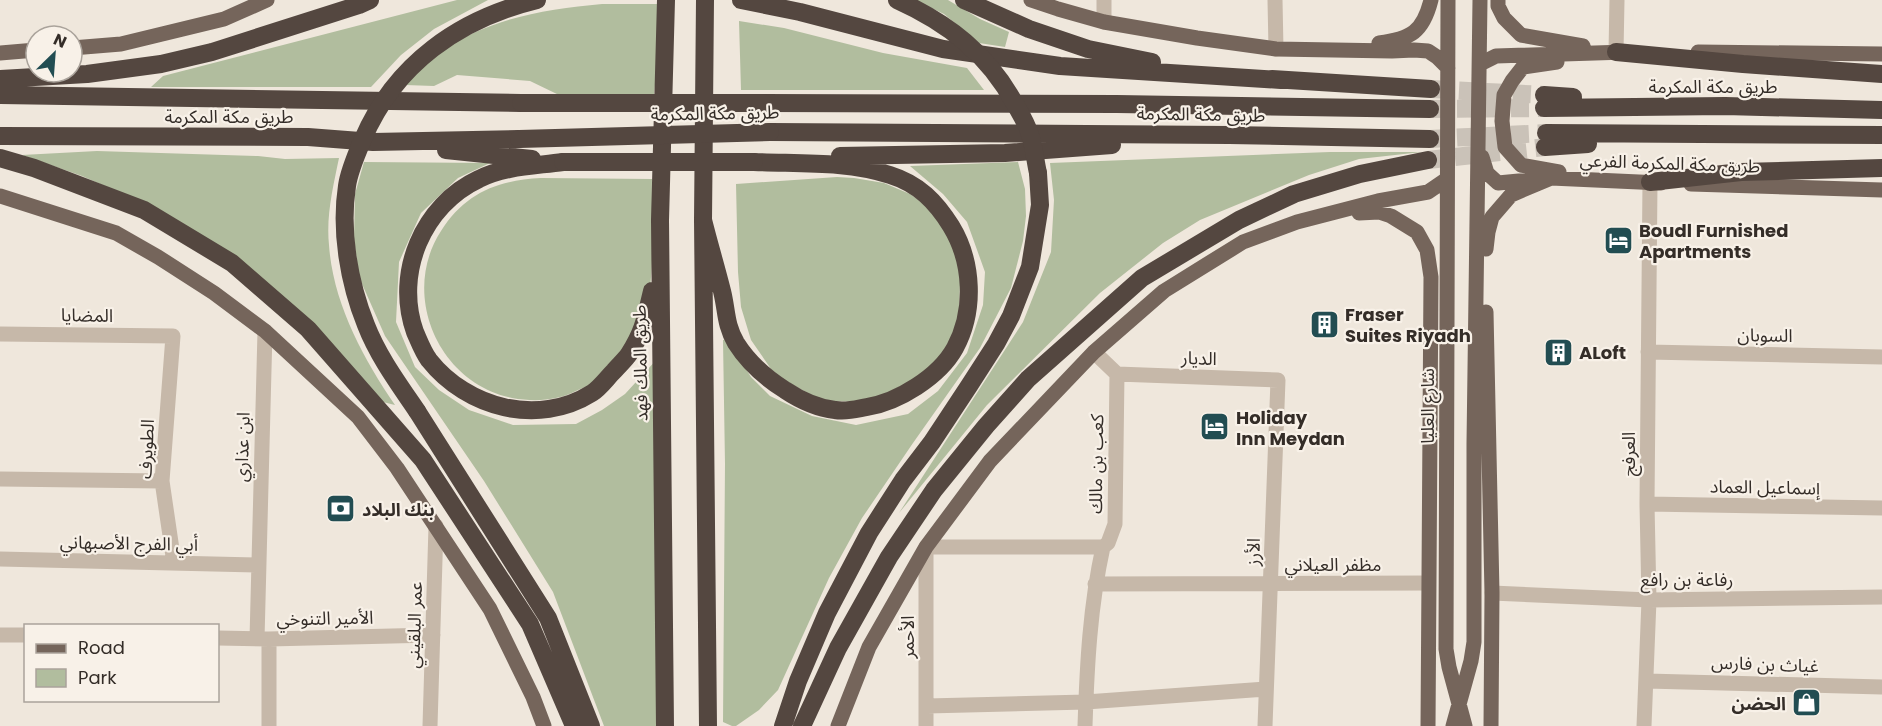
<svg xmlns="http://www.w3.org/2000/svg" width="1882" height="726" font-family="Poppins,'Noto Sans Arabic',sans-serif">
<rect width="100%" height="100%" fill="#efe7dc"/>
<!-- green -->
<path fill="#b1bd9e" d="M457,0H488L434,29L401,55L371,87H151L163,76Z
M915,0H948L980,19L1009,32L1005,47L979,43L944,14Z
M602,4H662L654,96L559,95L530,81L457,75L434,86L405,85C417,74 429,59 443,50C491,18 546,9 602,4Z
M739,21L784,28L883,53L967,68L984,90H741Z
M97,151L258,156L285,159L339,158C333,187 326,216 329,245C333,303 363,358 395,405L383,402L335,348L121,193L82,176L22,155Z
M1330,152H1422L1359,159L1309,175L1200,220L1163,243L1100,293L987,405L899,513L1023,322L1051,252L1054,200L1050,163Z
M364,162L490,163L458,178L421,213L399,262L396,322L415,367L439,390L469,410L513,425L576,424L602,410L625,394L658,358L657,726H604L553,592L484,481L385,336L359,277L354,239L355,194Z
M1018,162L1025,189L1026,216L1023,241L1011,288L980,348L913,443L862,518L829,578L778,690L759,710L736,726H732L723,722L725,464L723,340L727,339L751,377L770,396L812,416L856,425L908,414L938,391L967,353L983,305L985,272L967,222L943,194L910,166Z
M837,177L854,178L884,183L910,194L924,204L937,216L961,262L958,331L929,373L867,402L832,401L815,397L784,380L771,369L751,340L741,307L738,272L736,184Z
M541,178L652,179C651,222 657,283 642,323C638,333 628,343 622,353C617,360 612,369 606,375C600,382 587,386 578,390C557,401 535,402 512,398C438,383 400,294 441,231C465,193 498,180 541,178Z"/>
<g fill="none" stroke-linecap="round" stroke-linejoin="round">
<!-- motorway-tunnel -->
<path stroke="#cac2b8" stroke-width="18" stroke-dasharray="18 9" stroke-linecap="butt" d="M1432,89L1544,95
M1430,109L1544,108
M1430,139L1546,133
M1428,160L1545,147"/>
<!-- minor -->
<path stroke="#c6b8a9" stroke-width="15" d="M1104,0V22
M1275,0L1276,49
M1616,52L1617,0
M0,334L173,336L162,481L174,563
M1648,352L1882,357
M1117,374L1278,380L1265,726
M0,479L162,481
M1647,504L1882,508
M0,559L257,565
M1095,584L1428,583
M1492,593L1649,600L1882,597
M0,635H26
M218,638L269,639L433,635
M257,639L265,331
M1647,681L1882,687
M927,706L1086,702L1266,689
M269,726V639
M430,726L436,526
M926,726V547H1103
M1085,726C1087,665 1090,606 1103,547L1108,543L1115,524L1117,374L1094,352
M1644,726L1649,600L1647,504L1650,182"/>
<!-- primary -->
<path stroke="#75655b" stroke-width="15" d="M1031,0L1058,9L1104,22L1197,38L1276,49L1392,51L1414,50L1428,51L1437,57L1448,68
M1448,0L1446,649L1449,667L1465,726
M1498,0V6L1504,18L1521,35L1583,46
M1379,43C1411,39 1423,32 1431,0
M72,48L121,44L224,19L267,0
M1698,52L1882,54
M0,53L36,50
M1557,62L1523,67L1512,81L1504,95L1502,121L1505,147L1521,165L1559,172
M1480,64L1496,56L1626,52
M1482,157L1487,173L1498,183L1551,178L1661,183
M1691,184L1882,190
M0,196L116,233L158,257L214,293L265,331L358,417L397,468L490,609L533,697L544,726
M1359,213L1379,212L1391,216L1417,232L1427,250L1431,277L1428,726
M1486,249L1488,232L1492,217L1511,195L1551,178
M1486,312L1492,593L1491,726
M838,726L869,647L926,547L990,461L1094,352L1164,291L1243,242L1297,222L1378,201L1428,192L1447,179
M1453,726L1471,661L1474,642V443L1480,0"/>
<!-- motorway -->
<path stroke="#544740" stroke-width="18" d="M705,0L703,220L708,726
M741,0L800,12L943,49L1060,66L1281,80
M964,0L1029,29L1088,49L1152,62
M1616,52L1743,64L1882,74
M0,79L87,74L161,64L212,52L359,5L370,0
M1272,79L1431,89
M0,95L521,103
M1544,95L1573,97
M763,103L1117,104L1430,109
M1544,108L1725,106L1882,110
M770,132L1229,135L1430,139
M1546,133L1882,135
M0,136L308,137L373,142L519,139
M1545,147L1588,144
M446,150L532,159
M840,156L1005,153L1112,145
M0,158L34,168L144,210L232,263L308,329L423,460L530,624L574,726
M563,162C535,166 505,166 479,179C423,205 394,273 415,332C419,341 423,352 429,360C467,408 538,427 592,393C600,388 607,378 614,371C619,365 625,360 629,354C644,331 646,316 652,291
M1650,182L1741,172L1882,168
M703,220C709,244 716,267 722,291C727,311 725,324 736,343C748,362 766,378 785,390C800,400 817,408 835,410C847,412 856,409 867,407C898,402 939,377 955,348C975,311 973,262 951,226C936,202 919,184 890,175C847,161 799,164 754,162
M417,411L548,618L591,726
M665,726L660,220L666,0
M783,726L798,681L827,613L869,533L903,480L932,442L969,386L996,344L1011,316L1030,267L1040,205L1038,173
M802,726L838,648L889,557L934,490L986,426L1028,379L1142,278L1239,220L1294,194L1360,174L1428,160"/>
<!-- motorway-bridge -->
<path stroke="#544740" stroke-width="18" d="M897,0C948,23 988,54 1015,104C1020,113 1026,122 1029,132C1034,145 1035,160 1038,173
M521,103H763
M519,139L770,132
M563,162H754
M417,411C398,383 378,356 366,325C349,283 340,231 347,186C349,171 357,153 363,139C395,64 459,19 537,0"/>
</g>
<!-- icons -->
<defs>
<symbol id="hotel-square" viewBox="-11 -11 22 22"><rect x="-9" y="-9" width="18" height="18" rx="4" fill="#224d52" stroke="#f8f1e8"/><path d="M-6-4.5h1.5V1H6V5H4.5V3h-9V5H-6ZM-4 0a1.8 1.8 0 1 1 3.6 0ZM.5 0V-2.5h3Q6-2.5 6 0Z" fill="#fff"/></symbol>
<symbol id="building-square" viewBox="-11 -11 22 22"><rect x="-9" y="-9" width="18" height="18" rx="4" fill="#224d52" stroke="#f8f1e8"/><path d="M-4-6H4V6H1V3H-1V6H-4ZM-2.5-4.3h1.7v1.8h-1.7ZM.8-4.3h1.7v1.8H.8ZM-2.5-1h1.7V.8h-1.7ZM.8-1h1.7V.8H.8Z" fill="#fff"/></symbol>
<symbol id="bank-square" viewBox="-11 -11 22 22"><rect x="-9" y="-9" width="18" height="18" rx="4" fill="#224d52" stroke="#f8f1e8"/><path d="M-6-4H6V4H-6ZM0-2.3a2.3 2.3 0 1 0 0 4.6a2.3 2.3 0 1 0 0-4.6Z" fill="#fff"/></symbol>
<symbol id="shop-square" viewBox="-11 -11 22 22"><rect x="-9" y="-9" width="18" height="18" rx="4" fill="#224d52" stroke="#f8f1e8"/><path d="M-5-2.5h2.3a2.7 3.5 0 0 1 5.4 0H5L5.5 6h-11ZM-1.5-2.5h3a1.5 2.3 0 0 0-3 0Z" fill="#fff"/></symbol>
</defs>
<g fill-rule="evenodd">
<use href="#hotel-square" x="1602" y="224" width="33" height="33"/>
<use href="#building-square" x="1308" y="308" width="33" height="33"/>
<use href="#building-square" x="1542" y="336" width="33" height="33"/>
<use href="#hotel-square" x="1198" y="410" width="33" height="33"/>
<use href="#bank-square" x="324" y="492" width="33" height="33"/>
<use href="#shop-square" x="1790" y="686" width="33" height="33"/>
</g>
<g text-anchor="middle" dominant-baseline="central" stroke-width="4.5" stroke-linejoin="round" paint-order="stroke">
<!-- street labels -->
<g font-size="18" fill="#342d28" stroke="#f8f1e8">
<text x="1713" y="86">طريق مكة المكرمة</text>
<text transform="translate(715 113) rotate(-1)">طريق مكة المكرمة</text>
<text transform="translate(1201 114) rotate(1)">طريق مكة المكرمة</text>
<text x="229" y="116">طريق مكة المكرمة</text>
<text transform="translate(1670 163) rotate(2)">طريق مكة المكرمة الفرعي</text>
<text transform="translate(87 315) rotate(1)">المضايا</text>
<text transform="translate(1765 335) rotate(1)">السوبان</text>
<text transform="translate(1199 358) rotate(2)">الديار</text>
<text transform="translate(640 363) rotate(-91)">طريق الملك فهد</text>
<text transform="translate(1427 406) rotate(-90)">شارع العليا</text>
<text transform="translate(242 447) rotate(-88)">ابن عذاري</text>
<text transform="translate(146 449) rotate(-87)">الطويرف</text>
<text transform="translate(1628 454) rotate(-90)">العرفج</text>
<text transform="translate(1096 464) rotate(-89)">كعب بن مالك</text>
<text transform="translate(1765 487) rotate(1)">إسماعيل العماد</text>
<text transform="translate(129 543) rotate(1)">أبي الفرج الأصبهاني</text>
<text transform="translate(1253 552) rotate(-88)">الأرز</text>
<text x="1333" y="564">مظفر العيلاني</text>
<text x="1687" y="579">رفاعة بن رافع</text>
<text transform="translate(325 618) rotate(-1)">الأمير التنوخي</text>
<text transform="translate(414 625) rotate(-88)">عمر البلقيني</text>
<text transform="translate(907 637) rotate(-90)">الأحمر</text>
<text transform="translate(1765 664) rotate(2)">غياث بن فارس</text>
</g>
<!-- poi labels -->
<g font-size="18" font-weight="bold" fill="#342d28" stroke="#f8f1e8" text-anchor="start">
<text x="1639" y="230">Boudl Furnished<tspan x="1639" dy="21">Apartments</tspan></text>
<text x="1345" y="314">Fraser<tspan x="1345" dy="21">Suites Riyadh</tspan></text>
<text x="1579" y="352">ALoft</text>
<text x="1236" y="417">Holiday<tspan x="1236" dy="21">Inn Meydan</tspan></text>
<text x="362" y="509">بنك البلاد</text>
<text x="1786" y="703" text-anchor="end">الحضن</text>
</g>
</g>
<!-- legend -->
<rect x="24" y="624" width="195" height="78" fill="#f8f1e8" stroke="#aaa39b" stroke-width="1.5"/>
<rect x="36" y="644" width="30" height="9" fill="#75655b" stroke="#aaa39b" stroke-width="1.5"/>
<text x="78" y="654" font-size="18" fill="#342d28">Road</text>
<rect x="36" y="669" width="30" height="18" fill="#b1bd9e" stroke="#aaa39b" stroke-width="1.5"/>
<text x="78" y="684" font-size="18" fill="#342d28">Park</text>
<!-- north arrow -->
<g transform="translate(54 54) rotate(25)"><circle r="28" fill="#f8f1e8" stroke="#aaa39b" stroke-width="1.5"/>
<path d="M0-4.5L10 22L0 15L-10 22Z" fill="#224d52"/>
<text y="-9" font-size="16" font-weight="bold" text-anchor="middle" fill="#342d28">N</text>
</g>
</svg>
